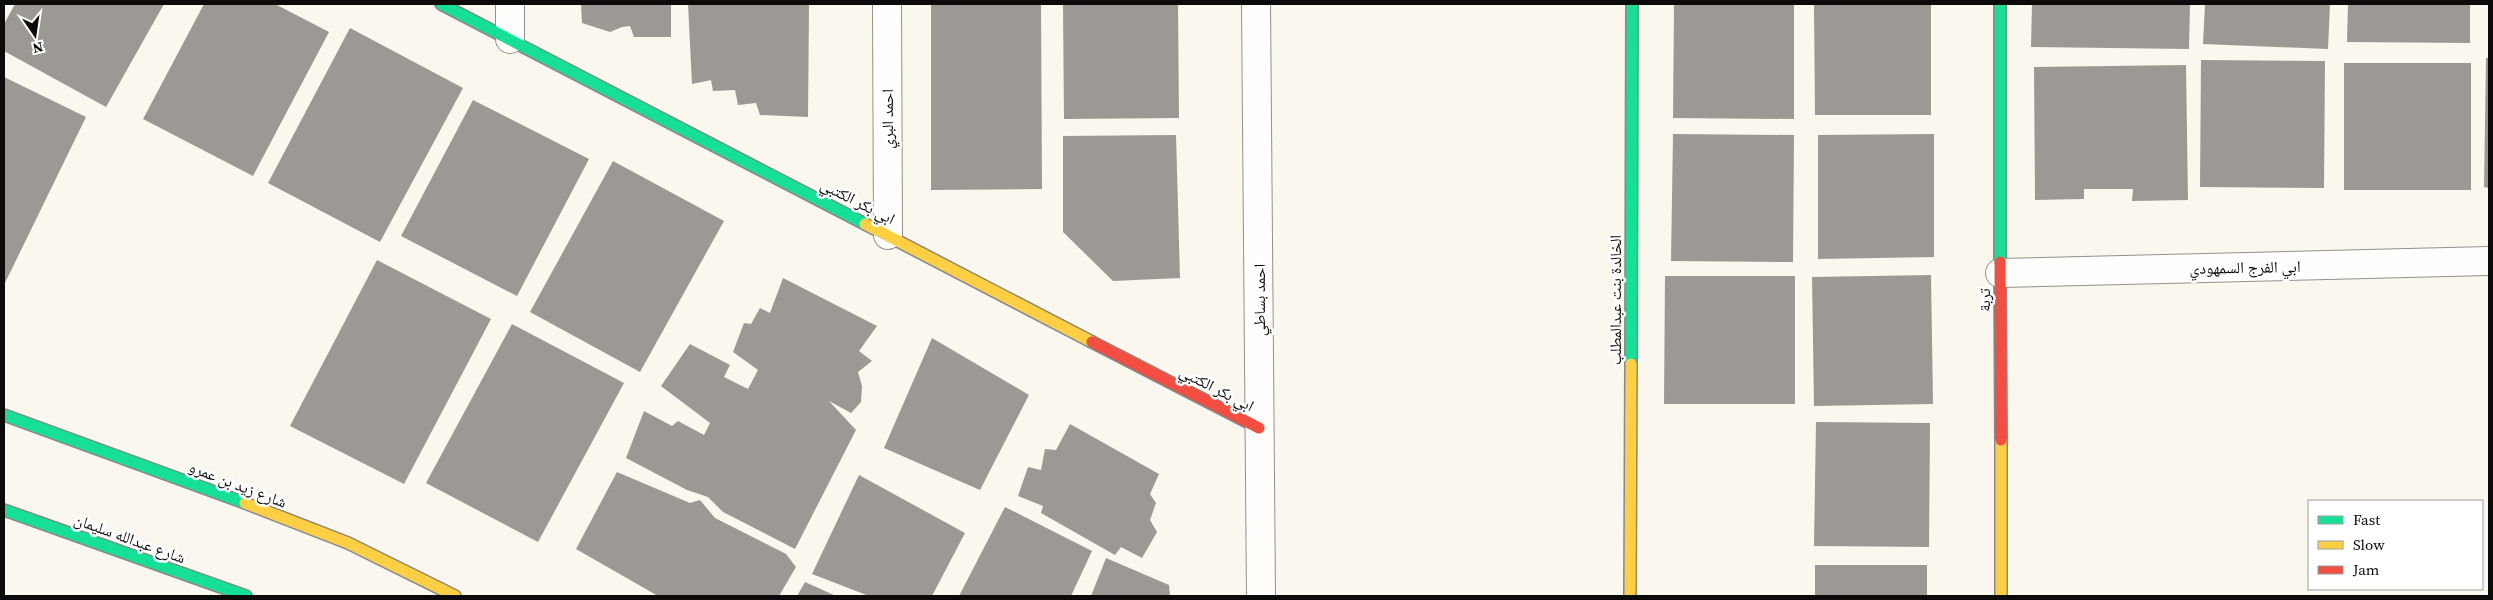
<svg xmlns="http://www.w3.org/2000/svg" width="2493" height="600" font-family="'Source Serif 4','Noto Naskh Arabic',serif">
<rect width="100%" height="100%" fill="#f9f7ee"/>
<!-- building -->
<path fill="#9c9994" d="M15,4H164L106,107L4,51V24Z
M204,4H275L329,32L253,176L143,119Z
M581,4H671V37H634L630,26L622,27L610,32L582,23Z
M688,4H809L808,117L760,115L756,103L738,105L735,90L713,91L711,80L692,84Z
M931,4H1041L1042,189L931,190Z
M1063,4H1178L1179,118L1064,119Z
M1674,4H1794V119L1673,118Z
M1814,4H1931V115H1815Z
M2032,4H2190L2189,49L2031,47Z
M2205,4H2330L2328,49L2203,44Z
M2348,4H2470V43L2347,42Z
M350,28L463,88L380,242L268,183Z
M2486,58H2489V188L2484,187Z
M2201,60L2325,61L2324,188L2200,187Z
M2344,63H2471V190H2344Z
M2186,65L2188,200L2132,201L2133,189H2084V199L2035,200L2034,67Z
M4,77L86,117L4,285Z
M473,100L589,159L517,296L401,236Z
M1673,134L1794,135L1793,262L1671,261Z
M1934,134V257L1818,259V135Z
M1176,135L1180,278L1113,281L1063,232V136Z
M613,161L724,221L640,372L530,312Z
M377,260L491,319L404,484L290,426Z
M1931,275L1933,404L1814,406L1812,277Z
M1665,276H1795V404H1664Z
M783,278L877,326L859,351L872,361L858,372L862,386L861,402L851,413L829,401L856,430L795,549L723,512L708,497L687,490L626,458L644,411L672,426L678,421L704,435L710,423L661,386L690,344L730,365L724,377L748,389L758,370L733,352L744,323L751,324L760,308L770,313Z
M512,324L624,383L538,542L426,483Z
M932,338L1029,395L980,490L884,448Z
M1816,422L1930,423L1929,547L1814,546Z
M1070,424L1159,474L1150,494L1156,503L1150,520L1157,532L1142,558L1121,547L1115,555L1041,513L1043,506L1018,496L1028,467L1041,470L1045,449L1056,450Z
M617,472L690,503L700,500L715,518L786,554L796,567L779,596H658L576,549Z
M859,475L965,533L932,596H869L812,574Z
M1005,507L1092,551L1071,596H959Z
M1106,558L1169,585L1170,596H1091Z
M1815,565H1927V596H1815Z
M805,582L836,596H797Z"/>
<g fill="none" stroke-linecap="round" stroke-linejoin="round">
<defs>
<path id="street" d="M510,4V39
M887,4L888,235
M1256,4L1261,596
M2000,273L2489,261"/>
<path id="fast" d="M441,4L865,224
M2000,4V262
M1631,364L1632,4
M4,415L245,503
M4,510L246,596"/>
<path id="slow" d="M865,224L1092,342
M2001,440V596
M245,503L348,543L455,596
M1630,596L1631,364"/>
<path id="jam" d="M2000,262L2001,440
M1092,342L1259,428"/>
</defs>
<!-- street casing -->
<use href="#street" stroke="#92918d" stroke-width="30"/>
<!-- fast casing -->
<use href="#fast" stroke="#898884" stroke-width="14"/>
<!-- slow casing -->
<use href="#slow" stroke="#898884" stroke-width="14"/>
<!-- jam casing -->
<use href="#jam" stroke="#898884" stroke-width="14"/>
<!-- street -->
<use href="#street" stroke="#fefefc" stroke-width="28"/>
<!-- fast -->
<use href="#fast" stroke="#16e098" stroke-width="11"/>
<!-- slow -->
<use href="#slow" stroke="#ffcf43" stroke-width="11"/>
<!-- jam -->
<use href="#jam" stroke="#f24e42" stroke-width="11"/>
</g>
<g text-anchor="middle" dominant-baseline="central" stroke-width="5" stroke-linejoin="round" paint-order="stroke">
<!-- street labels -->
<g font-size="16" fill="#0b0b0b" stroke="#fff">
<text transform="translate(887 119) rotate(-90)">احمد البري</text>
<text transform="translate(858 201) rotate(27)">ابي بكر الكتبي</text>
<text transform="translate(2245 267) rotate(-1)">ابي الفرج السمهودي</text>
<text transform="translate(1259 300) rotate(-90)">احمد بساطي</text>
<text transform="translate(1615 300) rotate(-90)">الخالدة بنت عبدالمطلب</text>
<text transform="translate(1984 300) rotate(-90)">تربة</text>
<text transform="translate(1217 388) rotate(27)">ابي بكر الكتبي</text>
<text transform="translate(238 484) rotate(21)">شارع زيد بن عمرو</text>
<text transform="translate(130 538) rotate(20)">شارع عبدالله سليمان</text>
</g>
</g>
<!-- border -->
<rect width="2493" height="600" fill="none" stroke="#0b0b0b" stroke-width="10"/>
<!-- legend -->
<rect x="2308" y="500" width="175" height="90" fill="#ffffff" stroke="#9d9d9d"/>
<rect x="2318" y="516" width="25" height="8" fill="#16e098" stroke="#9d9d9d"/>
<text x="2353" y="525" font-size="15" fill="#0b0b0b">Fast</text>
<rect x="2318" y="541" width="25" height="8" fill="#ffcf43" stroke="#9d9d9d"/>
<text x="2353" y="550" font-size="15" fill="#0b0b0b">Slow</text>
<rect x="2318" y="566" width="25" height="8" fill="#f24e42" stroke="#9d9d9d"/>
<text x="2353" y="575" font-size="15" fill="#0b0b0b">Jam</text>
<!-- north arrow -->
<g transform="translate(35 35) rotate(167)" stroke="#ffffff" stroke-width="4" paint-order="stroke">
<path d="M0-4L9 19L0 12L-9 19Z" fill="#0b0b0b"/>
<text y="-8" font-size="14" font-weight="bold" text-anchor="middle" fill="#0b0b0b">N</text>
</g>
</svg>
